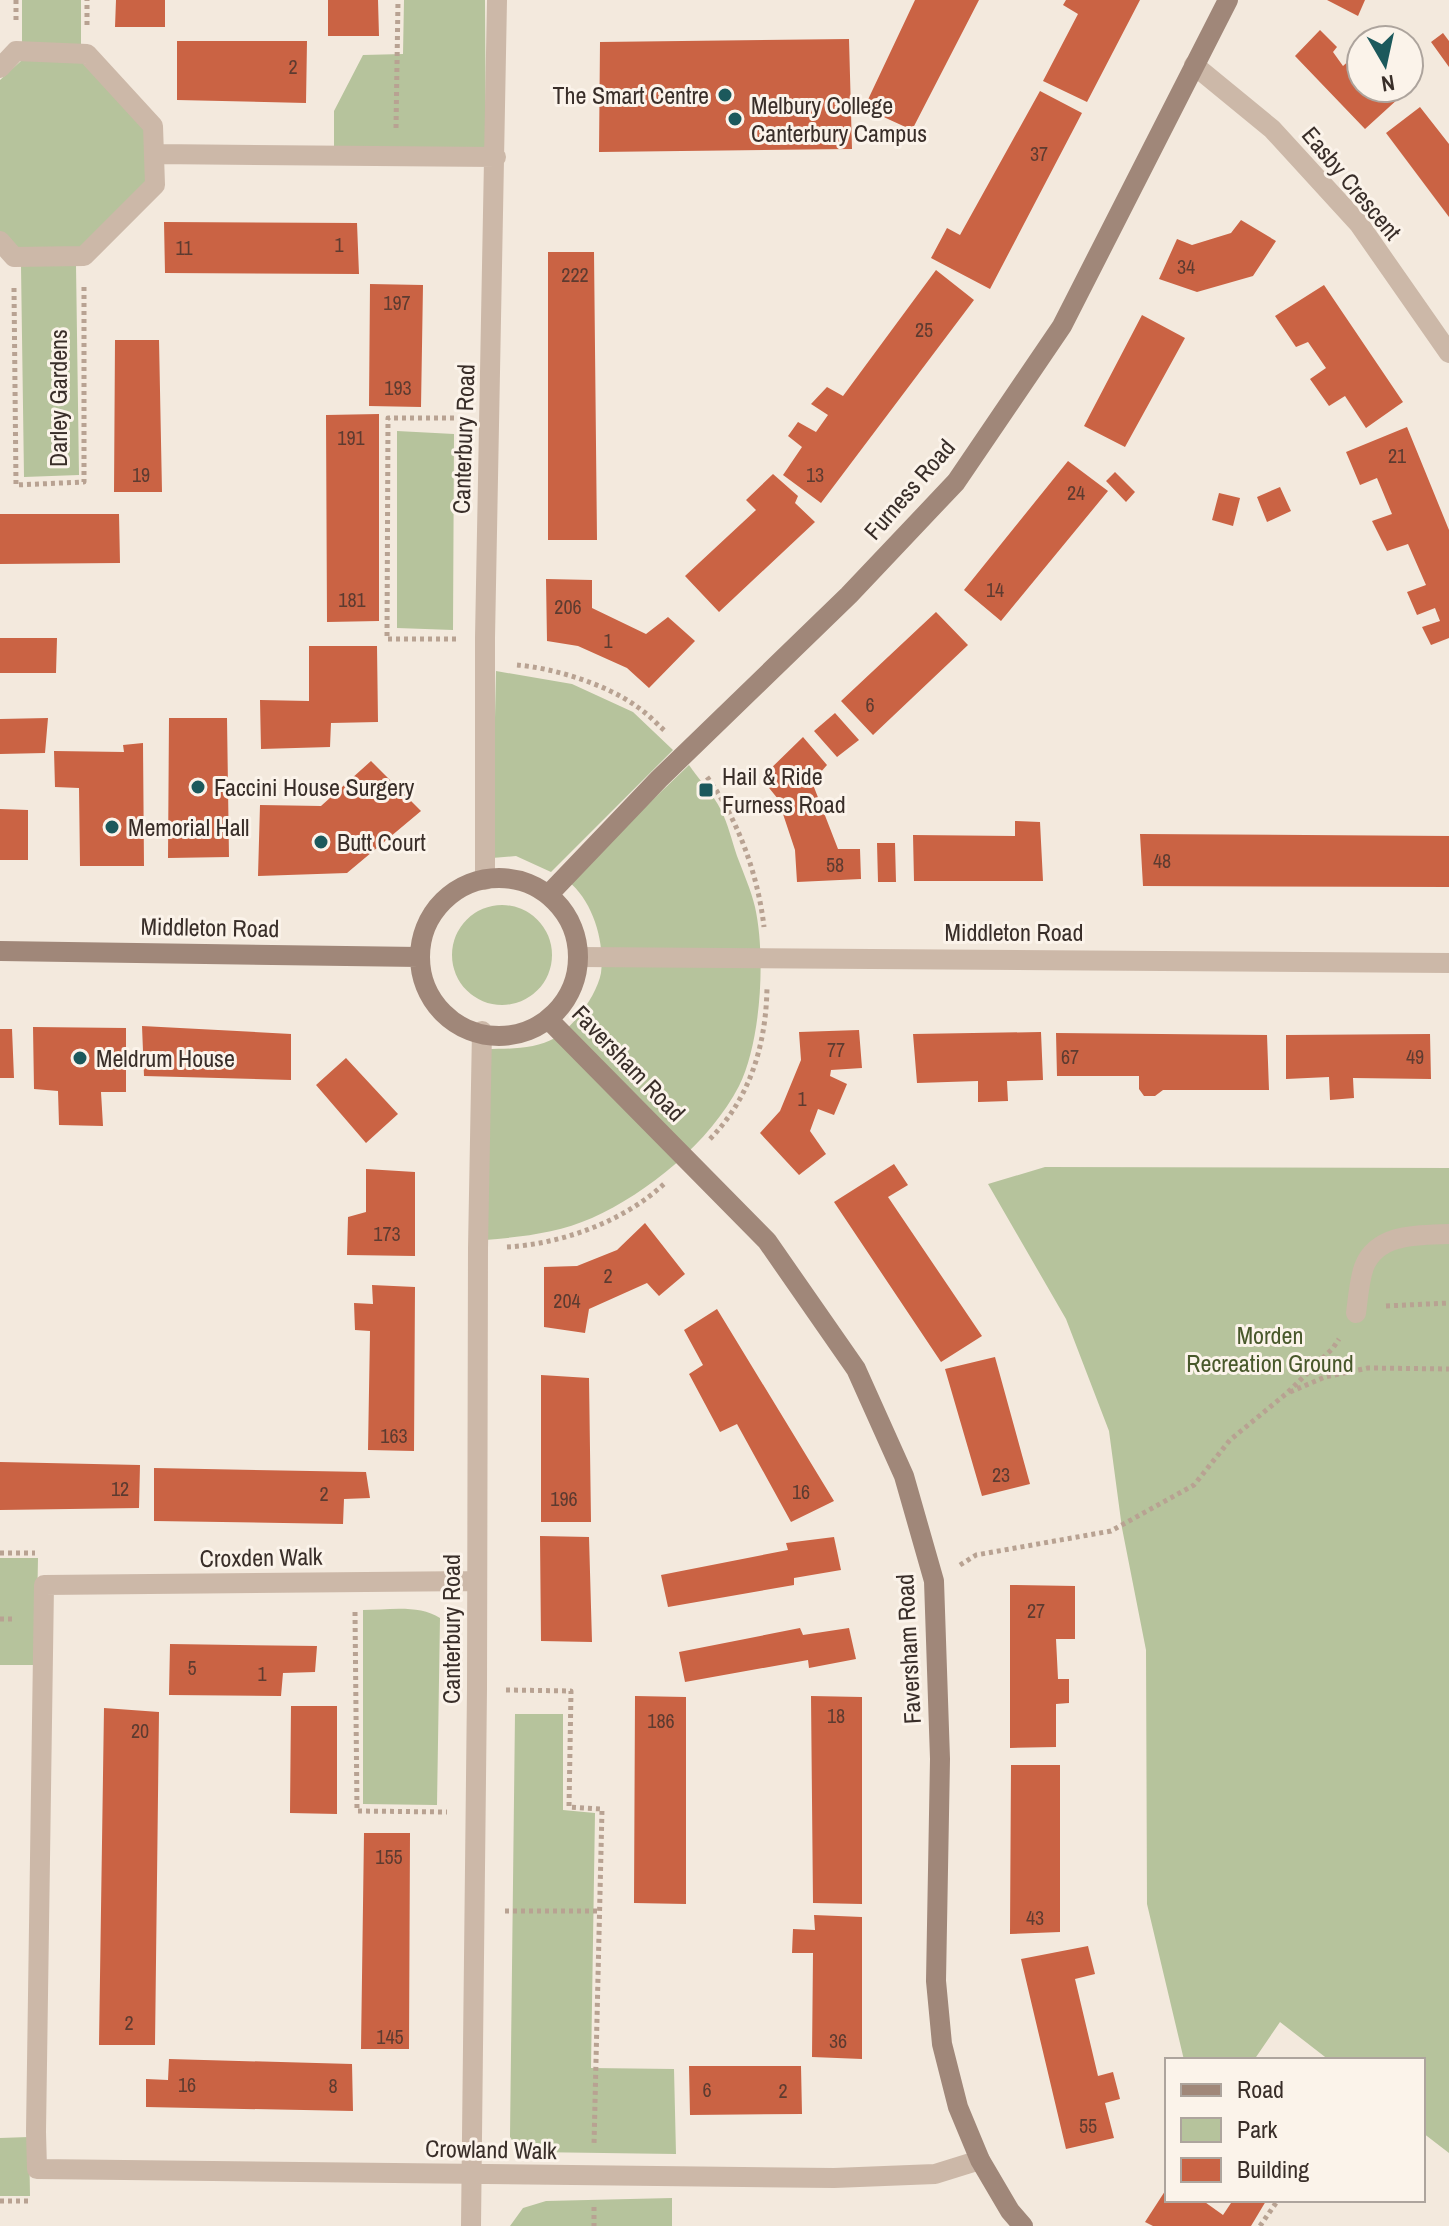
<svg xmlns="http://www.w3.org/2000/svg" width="1449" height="2226" font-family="'Archivo Narrow',sans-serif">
<rect width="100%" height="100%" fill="#f3e9dd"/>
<!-- green -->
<path fill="#b6c39c" d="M22,0H81V47L22,44Z
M404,0H485L486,158L334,150V111L363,55L403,54Z
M21,61H82L147,129L146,181L80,247L17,249L0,231V80Z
M76,265L79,475L24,477L21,266Z
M397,431L454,434L453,630L397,628Z
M496,671L572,684L633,712L673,750L551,872L516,856L492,858Z
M689,765C699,780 713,794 721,810C728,824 732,841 737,856C743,872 751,890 755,907C766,956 761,1042 739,1086C710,1142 648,1193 592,1218C558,1233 521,1237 485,1240L487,1049C508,1049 536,1049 555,1038C574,1026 597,995 601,973C605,942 593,901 568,881Z
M452 955a50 50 0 1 1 100 0a50 50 0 1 1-100 0Z
M1045,1167L1449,1168V2153L1423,2133V2060H1329L1280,2022L1254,2060H1184L1147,1904L1146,1650L1122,1528L1109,1431L1066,1319L988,1184Z
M0,1558H38L36,1665H0Z
M363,1610C387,1610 419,1604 440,1618L437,1805L363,1804Z
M515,1714H563V1810L595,1813L591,2068L674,2069L676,2154L531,2152L516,2146L510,2137Z
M29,2137L30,2196H0V2138Z
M672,2198V2226H510L523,2208L546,2201Z"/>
<!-- building -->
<path fill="#ca6344" d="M116,0H165V27H115Z
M328,0H378L379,36H328Z
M915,0H979L912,130L864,108Z
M1066,0H1140L1087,102L1043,81L1078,14L1063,5Z
M1327,0H1365L1358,16Z
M1320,30L1337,47L1333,52L1343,66L1361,50V88H1410L1365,129L1295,56Z
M1443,33L1449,41V67L1431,42Z
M849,39L852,149L599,152L600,42Z
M177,41H307L306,103L177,100Z
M1040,91L1082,113L990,289L931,258L947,228L960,235Z
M1420,107L1449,144V217L1386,133Z
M1241,220L1276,241L1253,276L1197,292L1159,279L1177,239L1192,245L1231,233Z
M164,222L357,223L359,274L165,273Z
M548,252H594L597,540H548Z
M936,270L974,300L821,503L783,475L802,447L788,436L798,422L816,432L828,415L811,404L827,387L843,396Z
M370,284L423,285L421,407L369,406Z
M1324,285L1403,402L1366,428L1345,396L1329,406L1310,379L1326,368L1308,342L1296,347L1275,316Z
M1142,315L1185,338L1125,447L1084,426Z
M115,340H159L162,492H114Z
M379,414V621L327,622L326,415Z
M1407,427L1449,530V638L1431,645L1422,627L1440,621L1435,608L1417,615L1407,592L1426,585L1408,544L1387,551L1372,521L1392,514L1377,478L1360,485L1346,452Z
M1068,461L1108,491L1001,621L964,590Z
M1115,472L1135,492L1126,502L1106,481Z
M773,474L798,496L795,503L815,522L719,612L685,576L756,510L746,500Z
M1280,487L1291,511L1267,522L1257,497Z
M1219,493L1240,498L1233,526L1212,520Z
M0,514H119L120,563L0,564Z
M546,579L592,580V608L646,634L668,617L695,641L649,688L627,668L578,646L547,641Z
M936,612L968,645L873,735L841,701Z
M0,638H57L56,673H0Z
M309,646H377L378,722L331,723L330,747L261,749L260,700L309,701Z
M835,713L859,740L837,757L814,731Z
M48,718L45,753L0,754V719Z
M169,718H227L229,857L168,858Z
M803,737L827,765L812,782L838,849H860L861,879L797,882L795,850L778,799L761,778Z
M143,743L144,866H80L79,788L55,787L54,751L124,752L123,745Z
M371,761L421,811L347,873L258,876L260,805L321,806Z
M0,809L28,810V860H0Z
M1015,821L1040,822L1043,881H914L913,835L1015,836Z
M1140,834L1449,836V887L1143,886Z
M877,843H895L896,882H878Z
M142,1026L291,1034V1080L144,1076Z
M33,1027L126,1028V1092H101L103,1126L59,1125L58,1091L34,1089Z
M0,1029H12L14,1078H0Z
M859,1030L862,1068L831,1070L830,1076L847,1084L834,1115L818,1109L810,1131L826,1154L799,1175L760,1133L780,1111L801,1060L799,1032Z
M1041,1032L1043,1080L1007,1081L1008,1101L978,1102V1081L917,1083L913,1034Z
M1056,1033L1267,1035L1269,1090H1163L1155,1096H1144L1139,1089V1076H1057Z
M1430,1034L1431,1079L1353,1078L1354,1098L1330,1100L1329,1077L1286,1079V1035Z
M346,1058L398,1114L366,1143L316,1085Z
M894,1164L908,1185L888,1197L982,1336L941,1362L834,1202Z
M366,1169L415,1172V1256L347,1255L348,1217L366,1212Z
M645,1223L685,1274L659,1296L647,1283L589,1309L585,1333L544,1327V1267L577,1266L617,1250Z
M372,1285L415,1287L414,1451L368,1450L370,1331L355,1330L354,1303L373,1304Z
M717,1309L834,1501L791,1522L737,1424L720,1432L689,1374L703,1365L684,1330Z
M995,1357L1030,1484L982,1496L945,1369Z
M541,1375L589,1378L591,1522H541Z
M0,1462L140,1465L139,1508L0,1510Z
M154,1468L366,1472L370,1498L344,1499L343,1524L154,1521Z
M540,1536L589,1537L592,1642L541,1641Z
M834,1537L841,1570L794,1578V1585L668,1607L661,1575L788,1550L786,1543Z
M1010,1585L1075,1586V1639H1056L1058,1679H1069V1703L1056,1704V1747L1010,1748Z
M800,1628L803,1635L849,1628L856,1659L809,1668L808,1660L685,1682L679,1652Z
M170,1644L317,1646L315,1672L283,1673L281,1696L169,1695Z
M635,1696L686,1697V1904L634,1903Z
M811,1696L862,1697V1904L813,1903Z
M291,1706H337V1814L290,1813Z
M104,1708L159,1712L155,2045H99Z
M1011,1765H1060V1932L1010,1934Z
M364,1833H410L409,2049H361Z
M814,1915L862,1917V2059L812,2057L813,1953H792L793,1929L815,1930Z
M1088,1946L1095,1974L1075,1979L1098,2076L1113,2072L1120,2099L1105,2103L1114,2138L1066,2149L1021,1959Z
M169,2059L352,2064L353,2111L146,2107V2079L168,2080Z
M689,2066H801L802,2114L690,2115Z
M1167,2188V2200H1202L1223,2215L1233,2200L1266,2201L1251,2226H1153L1145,2222Z"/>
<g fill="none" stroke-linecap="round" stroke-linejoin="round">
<!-- path -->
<path stroke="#b8a292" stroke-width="5" stroke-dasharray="4 4" stroke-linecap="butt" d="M16,0V23
M87,25V0
M396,128L398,0
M14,288L16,485L84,482V285
M456,639H387L388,418H460
M517,665C553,668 606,684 636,706C647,713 656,723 665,731
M707,777C738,819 758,875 764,927
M710,1139C750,1098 766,1045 767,988
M507,1247C562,1244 625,1221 665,1183
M1386,1306L1449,1303
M1290,1392L1325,1377L1368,1368L1449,1369
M0,1553H35
M960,1565L976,1555L1111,1531L1194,1485L1230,1440L1287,1393L1333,1348L1339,1339
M355,1612L357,1811L447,1812
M0,1619H15
M506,1690L571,1691L569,1807L602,1809L594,2145
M505,1911H600
M0,2201H32
M594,2207V2226
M1260,2226L1278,2200"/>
<!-- lane -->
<path stroke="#ccb8a8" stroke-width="20" d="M1356,1313C1358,1299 1359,1281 1364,1267C1377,1233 1419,1235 1449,1234"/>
<!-- street -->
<path stroke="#ccb8a8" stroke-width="20" d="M1194,65L1272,129L1359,224L1449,353
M0,68L16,51L87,54L153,126L155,185L84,256L14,257L0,241
M154,154L496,157
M485,880V638L497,0
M579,957L1449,963
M477,1581L44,1585L36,2132L37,2169L834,2178L935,2174L980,2160
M471,2226L477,1689L478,1248L482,1031"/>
<!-- secondary -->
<path stroke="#a08779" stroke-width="20" d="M420 957a79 79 0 1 1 158 0a79 79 0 1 1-158 0Z
M550,893L659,779L849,595L956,482L1062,326L1228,0
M0,951L419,957
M548,1019L767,1241L856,1369L904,1476L934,1581L940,1759L936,1981L942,2044L958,2107L980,2160L1010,2211L1023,2226"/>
</g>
<!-- markers -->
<g fill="#1c595c" stroke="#fbf3ea" stroke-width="3">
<circle cx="725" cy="95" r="8"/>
<circle cx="735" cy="119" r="8"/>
<circle cx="198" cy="787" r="8"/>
<rect x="698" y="782" width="16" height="16" rx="4"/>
<circle cx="112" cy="827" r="8"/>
<circle cx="321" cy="842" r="8"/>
<circle cx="80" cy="1058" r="8"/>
</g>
<g text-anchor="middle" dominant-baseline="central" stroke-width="6" stroke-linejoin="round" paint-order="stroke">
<!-- number labels -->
<g font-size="20" fill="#5d3b30">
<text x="293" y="66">2</text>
<text x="1039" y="153">37</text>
<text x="339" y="244">1</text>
<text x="184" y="247">11</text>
<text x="1186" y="266">34</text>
<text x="575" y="274">222</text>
<text x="397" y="302">197</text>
<text x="924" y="329">25</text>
<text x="398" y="387">193</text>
<text x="351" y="437">191</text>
<text x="1397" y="455">21</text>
<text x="141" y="474">19</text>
<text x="815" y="474">13</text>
<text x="1076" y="492">24</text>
<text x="995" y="589">14</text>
<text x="352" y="599">181</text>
<text x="568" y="606">206</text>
<text x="608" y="640">1</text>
<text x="870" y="704">6</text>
<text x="1162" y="860">48</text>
<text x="835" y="864">58</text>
<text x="836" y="1049">77</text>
<text x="1070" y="1056">67</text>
<text x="1415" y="1056">49</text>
<text x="802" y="1098">1</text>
<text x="387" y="1233">173</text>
<text x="608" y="1275">2</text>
<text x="567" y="1300">204</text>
<text x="394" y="1435">163</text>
<text x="1001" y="1474">23</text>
<text x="120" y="1488">12</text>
<text x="801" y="1491">16</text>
<text x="324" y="1493">2</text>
<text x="564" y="1498">196</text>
<text x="1036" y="1610">27</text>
<text x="192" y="1667">5</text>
<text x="262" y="1673">1</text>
<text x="836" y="1715">18</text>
<text x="661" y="1720">186</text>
<text x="140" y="1730">20</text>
<text x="389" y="1856">155</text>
<text x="1035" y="1917">43</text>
<text x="129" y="2022">2</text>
<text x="390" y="2036">145</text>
<text x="838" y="2040">36</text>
<text x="187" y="2084">16</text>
<text x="333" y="2085">8</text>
<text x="707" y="2089">6</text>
<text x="783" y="2090">2</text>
<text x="1088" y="2125">55</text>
</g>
<!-- poi labels -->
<g font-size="24" fill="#392e29" stroke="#fbf3ea" text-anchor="start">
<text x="709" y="95" text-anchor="end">The Smart Centre</text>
<text x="751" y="105">Melbury College<tspan x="751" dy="28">Canterbury Campus</tspan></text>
<text x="722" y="776">Hail &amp; Ride<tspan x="722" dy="28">Furness Road</tspan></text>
<text x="214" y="787">Faccini House Surgery</text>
<text x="128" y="827">Memorial Hall</text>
<text x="337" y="842">Butt Court</text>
<text x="96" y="1058">Meldrum House</text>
</g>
<!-- street labels -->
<g font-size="24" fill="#392e29" stroke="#fbf3ea">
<text transform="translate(1352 183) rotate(50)">Easby Crescent</text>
<text transform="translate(58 398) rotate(-90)">Darley Gardens</text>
<text transform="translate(463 439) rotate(-88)">Canterbury Road</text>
<text transform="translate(909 489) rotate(-49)">Furness Road</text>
<text transform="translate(210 927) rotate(1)">Middleton Road</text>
<text x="1014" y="932">Middleton Road</text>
<text transform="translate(629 1063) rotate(46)">Faversham Road</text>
<text transform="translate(261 1557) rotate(-1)">Croxden Walk</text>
<text transform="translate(451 1629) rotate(-90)">Canterbury Road</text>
<text transform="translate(908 1649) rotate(-93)">Faversham Road</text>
<text transform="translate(491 2149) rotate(1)">Crowland Walk</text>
</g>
<!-- park labels -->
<g font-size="24" fill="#48582b" stroke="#fbf3ea">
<text x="1270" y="1335">Morden<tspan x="1270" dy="28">Recreation Ground</tspan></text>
</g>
</g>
<!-- legend -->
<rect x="1165" y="2058" width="260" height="144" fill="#fbf3ea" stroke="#ada49d" stroke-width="2"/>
<rect x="1181" y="2084" width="40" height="12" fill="#a08779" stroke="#ada49d" stroke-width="2"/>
<text x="1237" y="2098" font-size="24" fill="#392e29">Road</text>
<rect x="1181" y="2118" width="40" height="24" fill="#b6c39c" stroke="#ada49d" stroke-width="2"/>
<text x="1237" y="2138" font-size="24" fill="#392e29">Park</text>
<rect x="1181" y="2158" width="40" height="24" fill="#ca6344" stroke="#ada49d" stroke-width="2"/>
<text x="1237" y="2178" font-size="24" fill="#392e29">Building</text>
<!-- north arrow -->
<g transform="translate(1385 64) rotate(171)"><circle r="38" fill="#fbf3ea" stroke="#ada49d" stroke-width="2"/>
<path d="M0-6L14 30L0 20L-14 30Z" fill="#1c595c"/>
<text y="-12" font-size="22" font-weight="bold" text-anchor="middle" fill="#392e29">N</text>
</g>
</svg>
